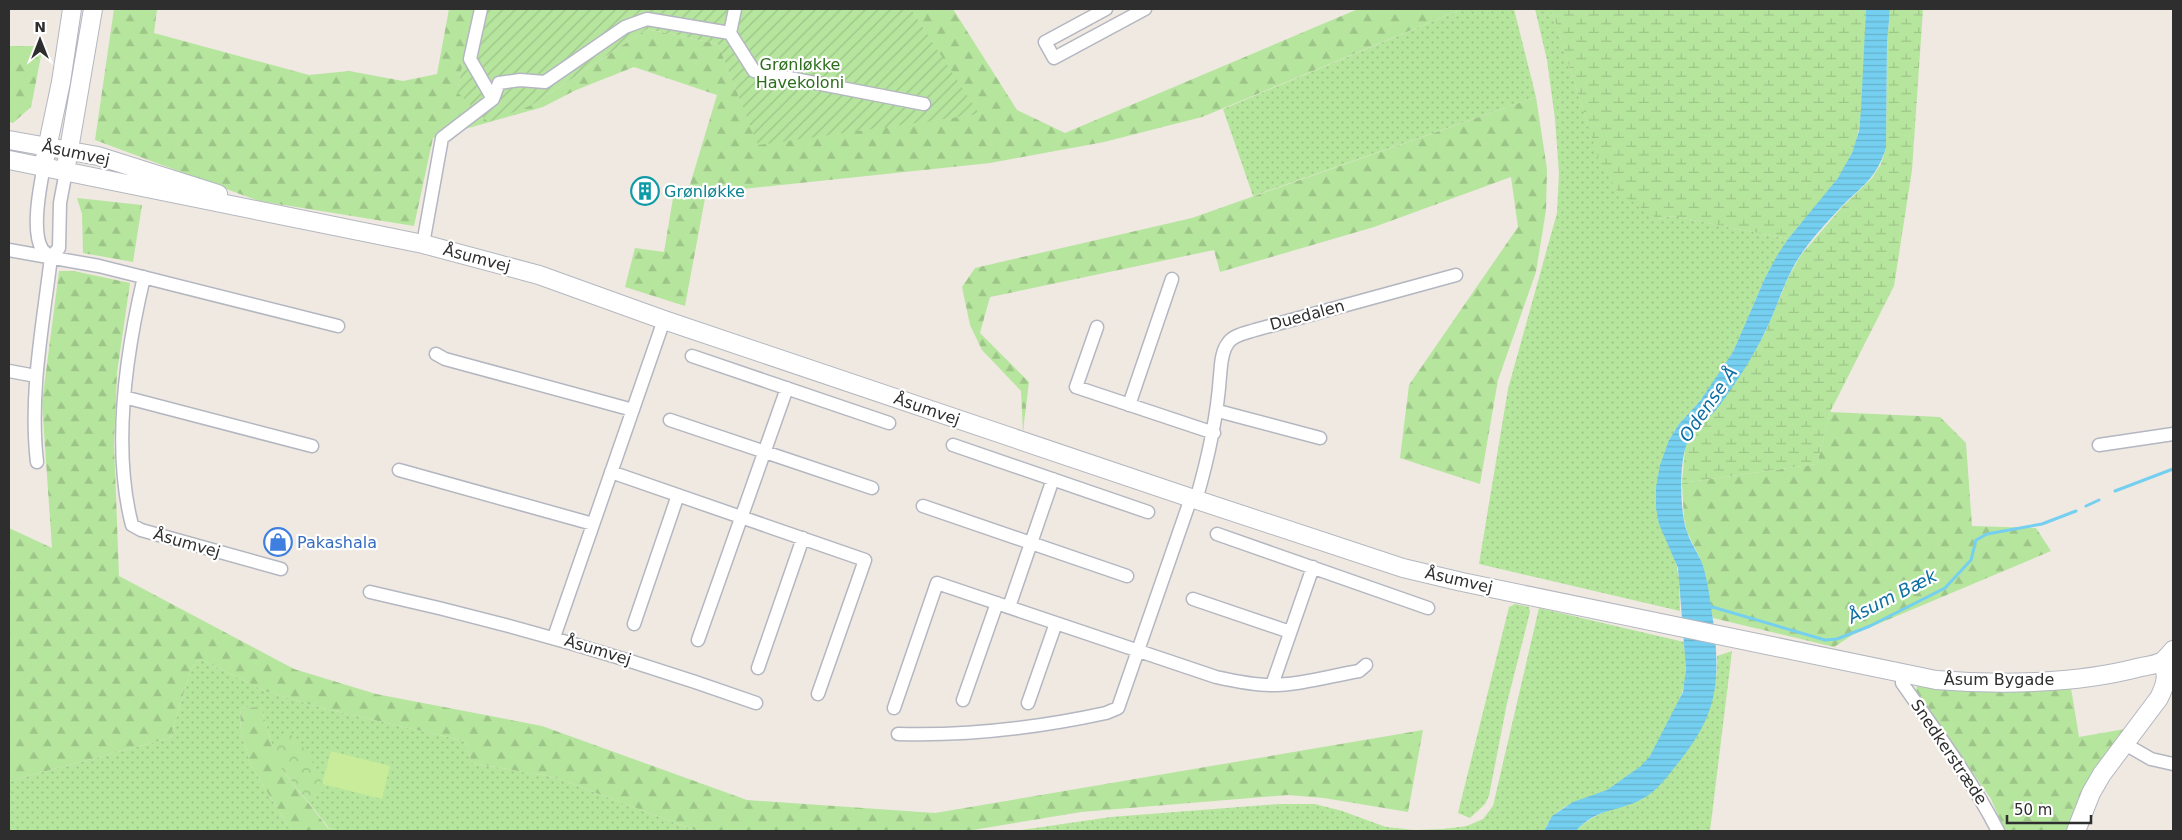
<svg xmlns="http://www.w3.org/2000/svg" width="2182" height="840" font-family="'DejaVu Sans',sans-serif">
<defs>
<pattern id="grass-dots" width="8" height="8" patternUnits="userSpaceOnUse" patternTransform="scale(1.25)"><rect width="8" height="8" fill="#b6e59e"/><path d="M2 2h.1M6 6h.1" fill="none" stroke="#9dc588" stroke-width="1.8" stroke-linecap="round"/></pattern>
<pattern id="forest-firs" width="22" height="20" patternUnits="userSpaceOnUse" patternTransform="scale(1.25)"><rect width="22" height="20" fill="#b6e59e"/><path d="M5 1l3.5 6h-7zM16 11l3.5 6h-7z" fill="#9dc588"/></pattern>
<pattern id="wetland-marsh" width="20" height="14" patternUnits="userSpaceOnUse" patternTransform="scale(1.25)"><rect width="20" height="14" fill="#b6e59e"/><path d="M1 5h8M5 5V1M11 12h8M15 12V8" fill="none" stroke="#9dc588"/></pattern>
<pattern id="park-crowns" width="20" height="18" patternUnits="userSpaceOnUse" patternTransform="scale(1.25)"><rect width="20" height="18" fill="#b6e59e"/><path d="M2 6a3 3 0 1 1 6 0M12 15a3 3 0 1 1 6 0" fill="none" stroke="#9dc588"/></pattern>
<pattern id="garden-furrows" width="10" height="10" patternUnits="userSpaceOnUse" patternTransform="scale(1.25)"><rect width="10" height="10" fill="#b6e59e"/><path d="M-1 1l2-2M0 10L10 0M9 11l2-2" fill="none" stroke="#9dc588"/></pattern>
<pattern id="water-rules" width="6" height="5" patternUnits="userSpaceOnUse" patternTransform="scale(1.25)"><rect width="6" height="5" fill="#75cff0"/><path d="M0 2.5h6" fill="none" stroke="#66b2ce"/></pattern>
</defs>
<rect width="100%" height="100%" fill="#efe9e1"/>
<!-- grass -->
<path fill="url(#grass-dots)" d="M1462,9H1514L1536,97L1253,196L1223,109Z
M1535,9H1551L1588,125L1658,219L1673,216L1788,239L1765,278L1733,352L1723,369L1700,401L1679,424L1669,440L1675,558L1679,578L1680,611L1479,564L1508,389L1557,213L1559,173L1555,119L1547,60Z
M1515,604L1529,607L1530,612L1507,703L1489,796L1485,804L1470,818L1458,813L1509,607Z
M1539,608L1684,642C1685,655 1687,668 1685,680C1682,702 1658,749 1643,765C1634,774 1616,786 1605,791C1580,803 1556,802 1544,831H1014L1111,817L1280,804H1315L1342,811L1386,827L1415,830L1443,829L1467,826L1483,819L1493,806Z
M1732,651L1710,831H1576C1590,816 1606,811 1626,804C1632,802 1639,801 1644,798C1655,791 1663,781 1671,771C1699,737 1719,701 1717,656Z
M200,659L265,691L322,708L465,741L472,763L554,777L697,831H341L329,828L277,763L261,707L240,708L241,731L251,765L291,831H9V781L170,738L191,669Z"/>
<!-- forest -->
<path fill="url(#forest-firs)" d="M114,9H157L154,33L309,75L349,71L403,81L437,74L449,9H474L457,92L532,105L647,29L718,44L758,144L978,114L911,9H953L1017,110L1065,133L1358,9H1462L1202,117L1104,142L990,163L706,193L685,306L625,287L635,248L664,252L674,192L689,188L717,95L634,67L576,90L543,107L433,138L414,226L259,201L95,140Z
M9,46H43L31,107L13,123L9,122Z
M1536,97L1547,169L1546,210L1536,272L1498,380L1480,484L1400,458L1409,385L1518,227L1511,177L1374,227L1220,272L1214,250L990,297L980,333L1029,382L1023,431L1021,391L982,350L970,325L962,287L975,268L1192,218Z
M77,198L142,205L133,262L83,253L82,214Z
M59,271H74L130,283L117,373L114,443L119,576L294,669L376,694L542,726L747,800L935,813L1423,730L1408,812L1324,798L1288,795L1081,812L967,831H697L554,777L472,763L465,741L322,708L265,691L200,659L191,669L170,738L9,781V528L52,548L42,403Z
M1830,412L1940,417L1966,443L1972,526L2036,528L2051,551L1854,634L1834,647L1713,618L1700,558L1687,532L1684,518L1682,483L1817,464Z
M1918,683L2071,688L2079,737L2125,729L2070,831H2005L1991,799L1919,696L1916,690Z
M261,707L277,763L328,828L341,831H291L251,765L241,731L240,708Z"/>
<!-- wetland -->
<path fill="url(#wetland-marsh)" d="M1551,9H1866C1864,48 1867,118 1852,153C1838,185 1810,212 1788,239L1673,216L1658,219L1618,192L1600,163Z
M1890,9H1923L1912,170L1894,286L1830,412L1817,464L1682,483L1685,447L1692,434L1718,407L1739,377L1765,333L1789,276L1801,255L1842,207L1872,178L1881,164L1886,148L1887,43Z"/>
<!-- park -->
<path fill="url(#park-crowns)" d="M289,733C308,747 315,768 325,790L308,801L277,763L272,747Z"/>
<!-- garden -->
<path fill="url(#garden-furrows)" d="M474,9H911L979,114L758,145L718,44L647,29L532,105L488,122L457,92Z"/>
<!-- pitch -->
<path fill="#c9ec9a" d="M331,751L390,766L382,799L322,784Z"/>
<!-- water -->
<path fill="url(#water-rules)" d="M1866,9H1890L1887,43L1886,148C1876,179 1863,185 1842,206C1828,221 1813,237 1802,253C1785,277 1778,306 1765,332C1753,357 1736,383 1720,405C1709,420 1692,429 1686,446C1679,466 1680,513 1687,532C1691,544 1699,554 1703,566C1709,586 1711,607 1714,627C1720,683 1717,713 1682,758C1670,773 1658,791 1642,799C1616,813 1598,807 1576,831H1544L1552,816L1573,802L1607,790L1641,766L1650,756L1683,692L1686,669L1678,568L1659,524L1656,508V487L1660,465L1669,440L1679,424L1700,401L1733,352L1765,278L1778,254L1788,239L1838,178L1852,153L1859,131L1861,110Z"/>
<g fill="none" stroke-linecap="round" stroke-linejoin="round">
<!-- stream -->
<path stroke="#75cff0" stroke-width="3" d="M2115,491L2173,469
M2086,506L2099,500
M1709,606L1825,640L1837,639L1870,626L1945,588L1971,560L1976,540L1987,534L2042,524L2076,511"/>
<defs>
<path id="street" d="M481,9L470,59L493,99
M1106,9L1045,42L1054,58L1145,9
M730,33L754,71L924,104
M44,166C40,186 31,231 42,249C44,252 49,255 51,257
M423,244L442,138L493,99L499,83L520,80L545,82L625,27L647,19L730,33L735,9
M9,250L99,266L338,326
M144,277C126,353 112,448 132,525L141,530L281,569
M1097,327L1076,387L1214,433
M436,354L445,359L633,410
M692,356L889,423
M9,371L36,376
M124,397L312,446
M1129,405L1172,279
M1218,411L1320,438
M670,420L872,488
M953,445L1148,512
M2099,445L2173,434
M37,462C29,394 43,325 51,257L59,248L60,203L66,171
M399,470L593,524
M611,472L865,560L818,694
M1196,500C1208,459 1217,419 1220,376C1221,366 1221,352 1228,343C1233,335 1246,333 1255,330L1456,275
M923,506L1127,576
M1217,534L1428,608
M370,592C501,621 630,658 756,703
M1193,599L1290,632
M1009,607L1053,479
M634,624L678,495
M554,637L664,320
M698,640L787,388
M758,668L803,538
M1902,674V683C1936,731 1971,779 1998,831
M1272,685L1313,567
M963,700L997,603
M1028,703L1056,623
M894,708L937,583L1216,677C1234,681 1252,685 1270,685C1300,685 1330,676 1359,671L1366,665
M898,734C969,736 1037,728 1106,713L1118,708L1191,498
M2125,744L2151,759L2173,764"/>
<path id="secondary" d="M9,140L98,156L218,194
M45,158L61,82L72,9
M9,160L423,244L539,275L664,320L1191,498L1403,568L1462,582L1936,680C1999,685 2075,684 2137,668C2145,666 2156,665 2163,661C2166,658 2170,654 2173,650
M67,161L93,9
M2076,831L2091,793L2102,774L2159,698C2165,686 2169,675 2162,662"/>
</defs>
<!-- street casing -->
<use href="#street" stroke="#b4b7c1" stroke-width="15"/>
<!-- secondary casing -->
<use href="#secondary" stroke="#b4b7c1" stroke-width="20"/>
<!-- street -->
<use href="#street" stroke="#fff" stroke-width="12"/>
<!-- secondary -->
<use href="#secondary" stroke="#fff" stroke-width="18"/>
</g>
<!-- icons -->
<defs>
<symbol id="building-ring" viewBox="-11 -11 22 22"><circle r="9.5" fill="#fff" stroke="#0f9aa8" stroke-width="1.5"/><path d="M-4-6H4V6H1V3H-1V6H-4ZM-2.5-4.3h1.7v1.8h-1.7ZM.8-4.3h1.7v1.8H.8ZM-2.5-1h1.7V.8h-1.7ZM.8-1h1.7V.8H.8Z" fill="#0f9aa8"/></symbol>
<symbol id="shop-ring" viewBox="-11 -11 22 22"><circle r="9.5" fill="#fff" stroke="#3f7fe0" stroke-width="1.5"/><path d="M-5-2.5h2.3a2.7 3.5 0 0 1 5.4 0H5L5.5 6h-11ZM-1.5-2.5h3a1.5 2.3 0 0 0-3 0Z" fill="#3f7fe0"/></symbol>
</defs>
<g fill-rule="evenodd">
<use href="#building-ring" x="629" y="175" width="32" height="32"/>
<use href="#shop-ring" x="262" y="526" width="32" height="32"/>
</g>
<g text-anchor="middle" dominant-baseline="central" stroke-width="4.5" stroke-linejoin="round" paint-order="stroke">
<!-- park labels -->
<g font-size="16" fill="#2c6e1b" stroke="#fff">
<text x="800" y="64">Grønløkke<tspan x="800" dy="18">Havekoloni</tspan></text>
</g>
<!-- street labels -->
<g font-size="16" fill="#2e2e2e" stroke="#fff">
<text transform="translate(76 153) rotate(12)">Åsumvej</text>
<text transform="translate(477 258) rotate(15)">Åsumvej</text>
<text transform="translate(1307 315) rotate(-15)">Duedalen</text>
<text transform="translate(927 409) rotate(19)">Åsumvej</text>
<text transform="translate(187 543) rotate(16)">Åsumvej</text>
<text transform="translate(1459 580) rotate(13)">Åsumvej</text>
<text transform="translate(598 650) rotate(17)">Åsumvej</text>
<text x="1999" y="679">Åsum Bygade</text>
<text transform="translate(1949 752) rotate(56)">Snedkerstræde</text>
</g>
<!-- culture labels -->
<g font-size="16" fill="#0d838f" stroke="#fff" text-anchor="start">
<text x="664" y="191">Grønløkke</text>
</g>
<!-- shop labels -->
<g font-size="16" fill="#366cbe" stroke="#fff" text-anchor="start">
<text x="297" y="542">Pakashala</text>
</g>
<!-- water labels -->
<g font-size="18" font-style="italic" fill="#0d6fa3" stroke="#fff">
<text transform="translate(1708 404) rotate(-55)">Odense Å</text>
<text transform="translate(1892 596) rotate(-27)">Åsum Bæk</text>
</g>
</g>
<!-- border -->
<rect width="2182" height="840" fill="none" stroke="#2e2e2e" stroke-width="20"/>
<!-- north arrow -->
<g transform="translate(40 40)" stroke="#ffffff" stroke-width="4" paint-order="stroke">
<path d="M0-4L9 19L0 12L-9 19Z" fill="#2e2e2e"/>
<text y="-8" font-size="14" font-weight="bold" text-anchor="middle" fill="#2e2e2e">N</text>
</g>
<!-- scale -->
<path d="M2007 815v8h84v-8" fill="none" stroke="#2e2e2e" stroke-width="2.5"/>
<text x="2014" y="815" font-size="15" fill="#2e2e2e" stroke="#ffffff" stroke-width="4" paint-order="stroke">50 m</text>
</svg>
